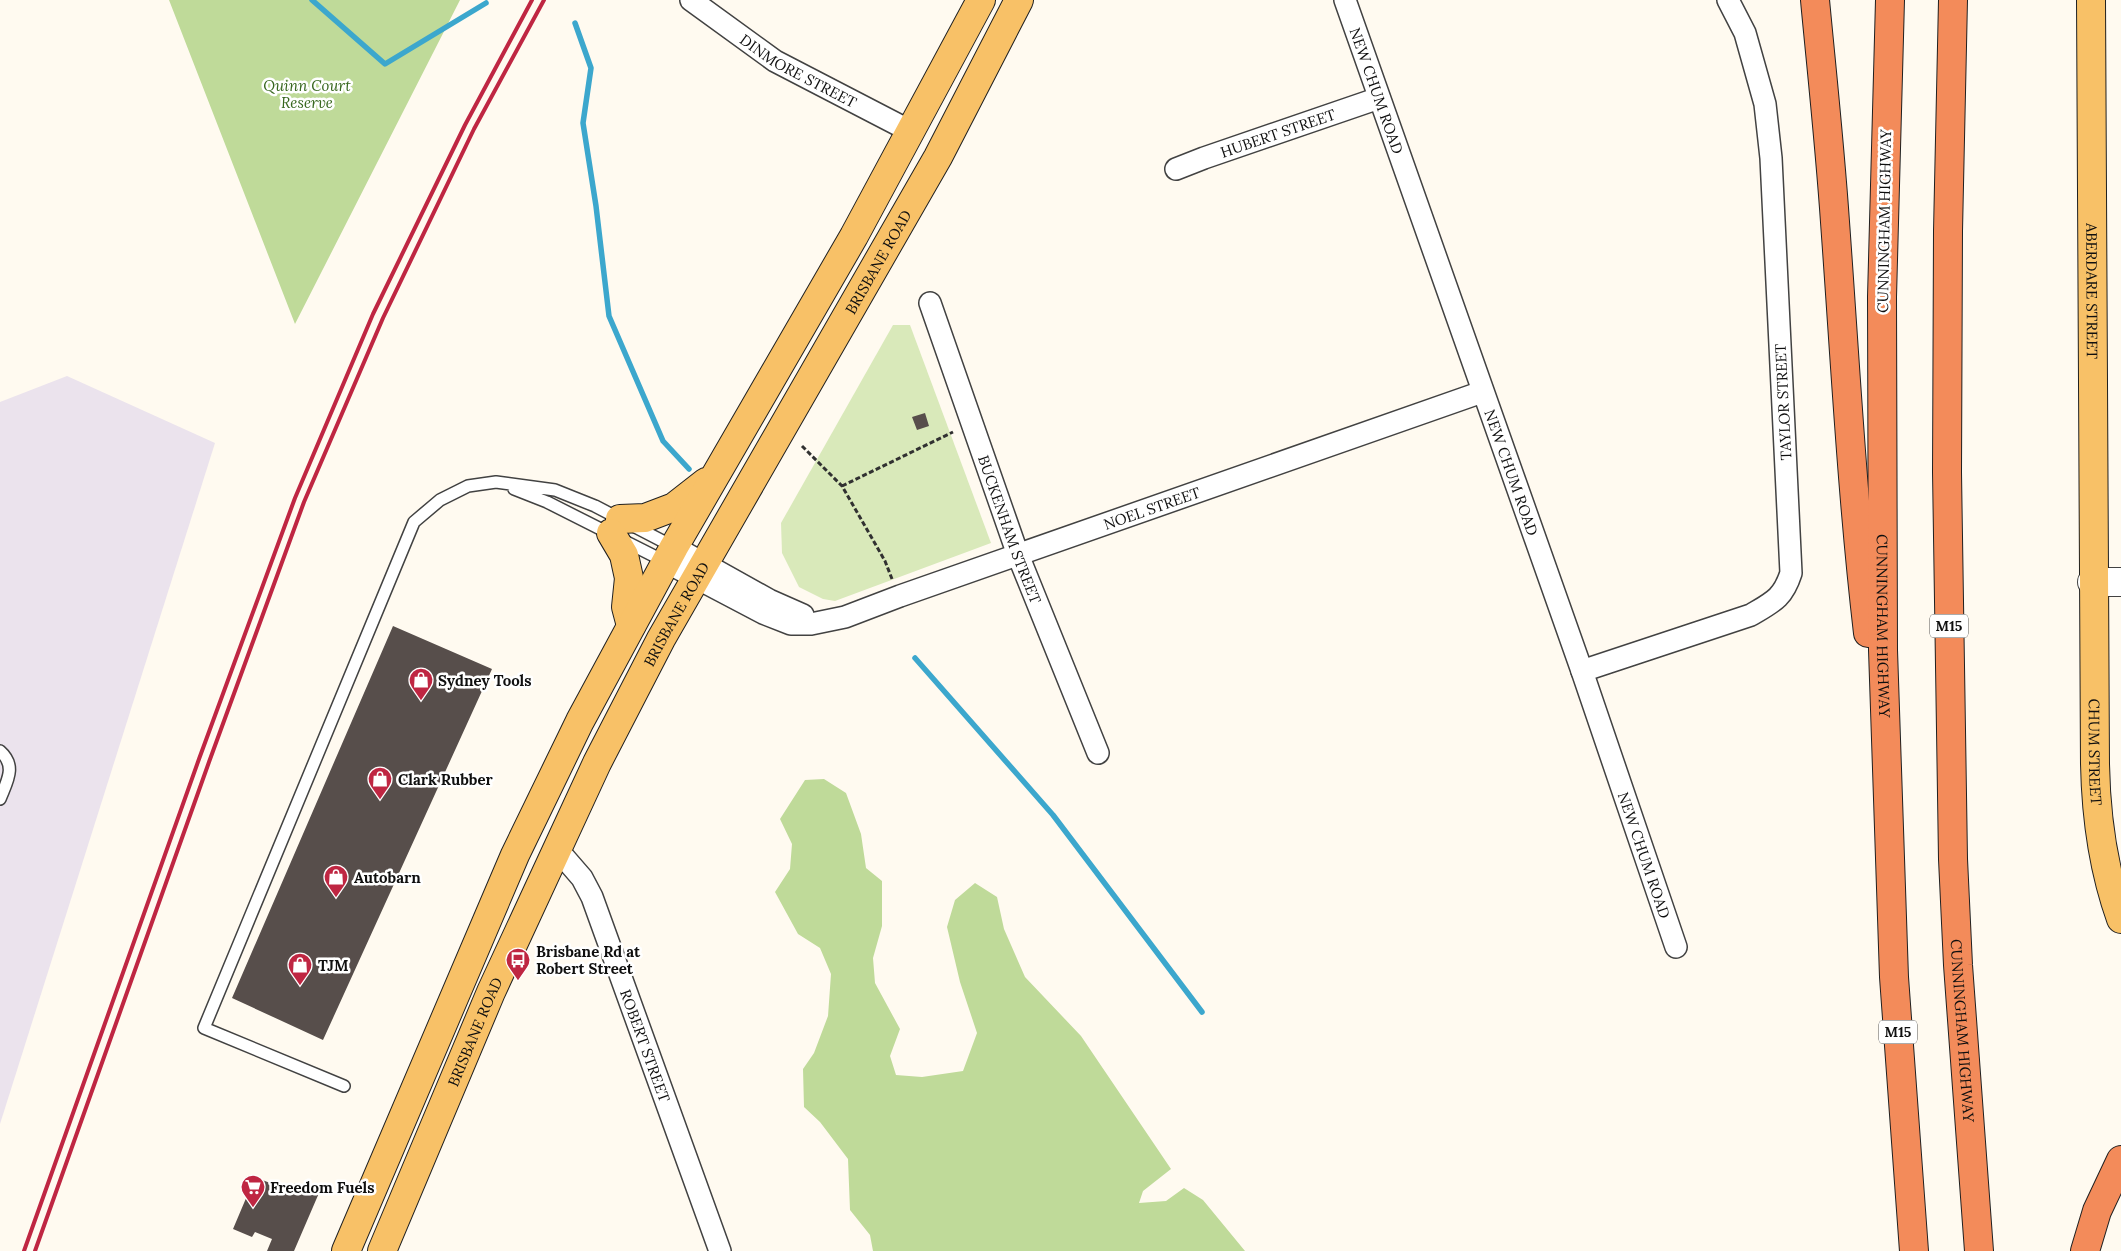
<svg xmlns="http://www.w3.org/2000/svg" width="2121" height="1251" font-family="Lora,serif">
<rect width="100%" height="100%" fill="#fffaf0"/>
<!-- industrial -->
<path fill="#ebe3ed" d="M67,376L215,443L0,1124V402Z"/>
<!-- green -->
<path fill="#d9e9ba" d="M893,325H910L991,543L835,601L823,599L799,587L782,553L781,523Z"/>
<!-- forest -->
<path fill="#bfda99" d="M169,0H460L295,324Z
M824,779L846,793L861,834L866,868L882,881V926L873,958L875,983L900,1029L890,1056L896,1075L922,1077L963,1071L977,1033L960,982L947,927L955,900L975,883L997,897L1004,929L1025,977L1081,1036L1171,1169L1143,1191L1139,1203L1166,1201L1184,1188L1203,1200L1245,1251H873L870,1235L850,1210L848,1159L820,1122L804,1107L803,1069L814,1053L828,1016L831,974L820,948L798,934L775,892L790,869L792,844L780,819L805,780Z"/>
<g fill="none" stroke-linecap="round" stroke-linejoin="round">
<!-- stream -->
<path stroke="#3ca7cd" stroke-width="5.5" d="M312,0L385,64L486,3
M575,23L591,68L583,123L596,206L609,316L663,441L689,469
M915,658L1053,815L1202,1012"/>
</g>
<!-- building -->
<path fill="#574e4b" d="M925,413L929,426L917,430L912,417Z
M393,626L492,669L323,1040L232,998Z
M255,1177L275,1185L274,1188L290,1194L295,1183L319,1193L294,1251H267L272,1239L255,1232L252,1237L233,1229Z"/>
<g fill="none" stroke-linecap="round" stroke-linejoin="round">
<defs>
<path id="service" d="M514,489L547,502L666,562
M0,751C17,766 7,781 0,799
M344,1086L204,1028L414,522L440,500L468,486L496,482L555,490L595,506L674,547"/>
<g id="minor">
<path id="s1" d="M691,0L775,61L912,132"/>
<path id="s2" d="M1345,0L1582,671L1676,947"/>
<path id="s3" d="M1176,169L1204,158L1379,98"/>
<path id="s4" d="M930,303L1018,555L1098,753"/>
<path d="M674,547L769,600L803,615"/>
<path id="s5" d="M666,562L763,613L791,624H811L845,617L900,596L1482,392"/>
<path d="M1582,671L1751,615C1773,602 1783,598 1791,573L1771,158L1765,104L1745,33L1728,0"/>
<path id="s6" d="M556,848L582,878L592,897L720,1251"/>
</g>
<path id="tertiary" d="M2092,582H2121"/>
<g id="primary">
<path id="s7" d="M2091,0L2095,764C2096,817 2103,869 2121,919"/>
<path d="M620,519L645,518L674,507L706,482"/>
<path d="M611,533L624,555L629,578L626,607L631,626"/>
<path d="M346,1251L515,855L580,721L674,547L854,236L981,0"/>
<path id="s8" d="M382,1251L491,992L597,763L661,639L938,157L1019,0"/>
</g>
<g id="motorway">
<path d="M1815,0C1822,74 1830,148 1835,222C1845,359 1852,496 1868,633"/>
<path id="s9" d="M1890,0L1882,297L1883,650L1894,977L1914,1251"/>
<path id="s10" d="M1953,0L1948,231L1947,472L1953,859L1958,965L1979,1251"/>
<path d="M2085,1251L2097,1211L2121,1160"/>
</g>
</defs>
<!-- service casing -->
<use href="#service" stroke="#424242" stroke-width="14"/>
<!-- minor casing -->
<use href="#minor" stroke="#424242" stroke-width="24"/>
<!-- tertiary casing -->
<use href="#tertiary" stroke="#424242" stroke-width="30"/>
<!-- primary casing -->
<use href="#primary" stroke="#202020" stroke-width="30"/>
<!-- motorway casing -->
<use href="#motorway" stroke="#202020" stroke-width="30"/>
<!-- path -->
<path stroke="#313131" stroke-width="3" stroke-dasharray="5 2.5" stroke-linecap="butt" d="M802,446L842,486L885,561L892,579
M842,486L953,432"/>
<!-- service -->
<use href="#service" stroke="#fff" stroke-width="11"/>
<!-- minor -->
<use href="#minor" stroke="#fff" stroke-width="21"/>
<!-- tertiary -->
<use href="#tertiary" stroke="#fff" stroke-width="28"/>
<!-- primary -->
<use href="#primary" stroke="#f8c167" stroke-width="28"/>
<!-- motorway -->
<use href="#motorway" stroke="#f38b5a" stroke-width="28"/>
<!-- rail -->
<path stroke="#bf2642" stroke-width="4" d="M24,1251L199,759L295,498L373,314L465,125L532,0
M35,1251L209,762L304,502L383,318L474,129L544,0"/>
</g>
<!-- icons -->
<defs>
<symbol id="shop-pin" viewBox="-11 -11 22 30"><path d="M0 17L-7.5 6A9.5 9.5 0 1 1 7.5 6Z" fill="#bf2642" stroke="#fff"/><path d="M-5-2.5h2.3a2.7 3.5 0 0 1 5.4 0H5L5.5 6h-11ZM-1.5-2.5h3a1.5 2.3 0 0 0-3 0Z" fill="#fff"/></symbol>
<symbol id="bus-pin" viewBox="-11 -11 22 30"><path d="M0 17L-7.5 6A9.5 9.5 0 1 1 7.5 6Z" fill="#bf2642" stroke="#fff"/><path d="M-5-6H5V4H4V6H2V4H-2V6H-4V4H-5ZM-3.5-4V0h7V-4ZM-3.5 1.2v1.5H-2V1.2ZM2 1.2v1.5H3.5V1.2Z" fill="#fff"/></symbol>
<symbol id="supermarket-pin" viewBox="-11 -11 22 30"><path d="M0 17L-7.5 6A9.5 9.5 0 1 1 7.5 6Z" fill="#bf2642" stroke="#fff"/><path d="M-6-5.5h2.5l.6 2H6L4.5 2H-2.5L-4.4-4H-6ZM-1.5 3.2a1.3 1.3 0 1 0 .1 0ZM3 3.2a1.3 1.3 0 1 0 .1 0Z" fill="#fff"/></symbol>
</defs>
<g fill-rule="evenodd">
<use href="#shop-pin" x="407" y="666" width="28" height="38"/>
<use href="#shop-pin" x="366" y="765" width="28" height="38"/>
<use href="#shop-pin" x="322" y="863" width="28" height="38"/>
<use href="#bus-pin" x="504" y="946" width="28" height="38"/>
<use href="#shop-pin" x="286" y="951" width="28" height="38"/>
<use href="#supermarket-pin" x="239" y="1173" width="28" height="38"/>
</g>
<g text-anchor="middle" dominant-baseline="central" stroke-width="5" stroke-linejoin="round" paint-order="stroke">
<!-- shield labels -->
<g fill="#fff" stroke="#575757" stroke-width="1">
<rect x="1930" y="614.5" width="38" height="23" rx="4"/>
<rect x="1879" y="1020.5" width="38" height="23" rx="4"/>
</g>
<g font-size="14" font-weight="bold" fill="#0f0f0f">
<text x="1949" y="626">M15</text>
<text x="1898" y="1032">M15</text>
</g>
<!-- street labels -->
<g font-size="15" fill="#0f0f0f" stroke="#fff">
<text stroke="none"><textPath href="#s1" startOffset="129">DINMORE STREET</textPath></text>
<text stroke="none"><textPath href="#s2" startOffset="96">NEW CHUM ROAD</textPath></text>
<text stroke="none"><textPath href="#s3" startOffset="108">HUBERT STREET</textPath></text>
<text transform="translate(1884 221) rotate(-89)">CUNNINGHAM HIGHWAY</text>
<text stroke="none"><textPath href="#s8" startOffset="1108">BRISBANE ROAD</textPath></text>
<text stroke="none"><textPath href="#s7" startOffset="291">ABERDARE STREET</textPath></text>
<text transform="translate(1783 402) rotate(-93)">TAYLOR STREET</text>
<text stroke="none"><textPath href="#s2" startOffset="501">NEW CHUM ROAD</textPath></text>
<text stroke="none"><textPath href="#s5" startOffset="520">NOEL STREET</textPath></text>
<text stroke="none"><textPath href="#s4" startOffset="240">BUCKENHAM STREET</textPath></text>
<text stroke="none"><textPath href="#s8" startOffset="702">BRISBANE ROAD</textPath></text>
<text stroke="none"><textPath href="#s9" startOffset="626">CUNNINGHAM HIGHWAY</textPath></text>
<text stroke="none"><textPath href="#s7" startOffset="752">CHUM STREET</textPath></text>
<text stroke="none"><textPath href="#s2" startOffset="906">NEW CHUM ROAD</textPath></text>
<text stroke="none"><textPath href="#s10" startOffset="1031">CUNNINGHAM HIGHWAY</textPath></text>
<text stroke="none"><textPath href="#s8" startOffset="238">BRISBANE ROAD</textPath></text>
<text stroke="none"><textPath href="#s6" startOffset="219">ROBERT STREET</textPath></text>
</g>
<!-- park labels -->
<g font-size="15" font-style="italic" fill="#37671e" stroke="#fff">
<text x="307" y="85">Quinn Court<tspan x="307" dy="17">Reserve</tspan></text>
</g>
<!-- poi labels -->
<g font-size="15" font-weight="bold" fill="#0f0f0f" stroke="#fff" text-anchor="start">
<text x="438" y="680">Sydney Tools</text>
<text x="398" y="779">Clark Rubber</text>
<text x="354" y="877">Autobarn</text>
<text x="536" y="951">Brisbane Rd at<tspan x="536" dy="17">Robert Street</tspan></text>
<text x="318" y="965">TJM</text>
<text x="270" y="1187">Freedom Fuels</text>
</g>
</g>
</svg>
